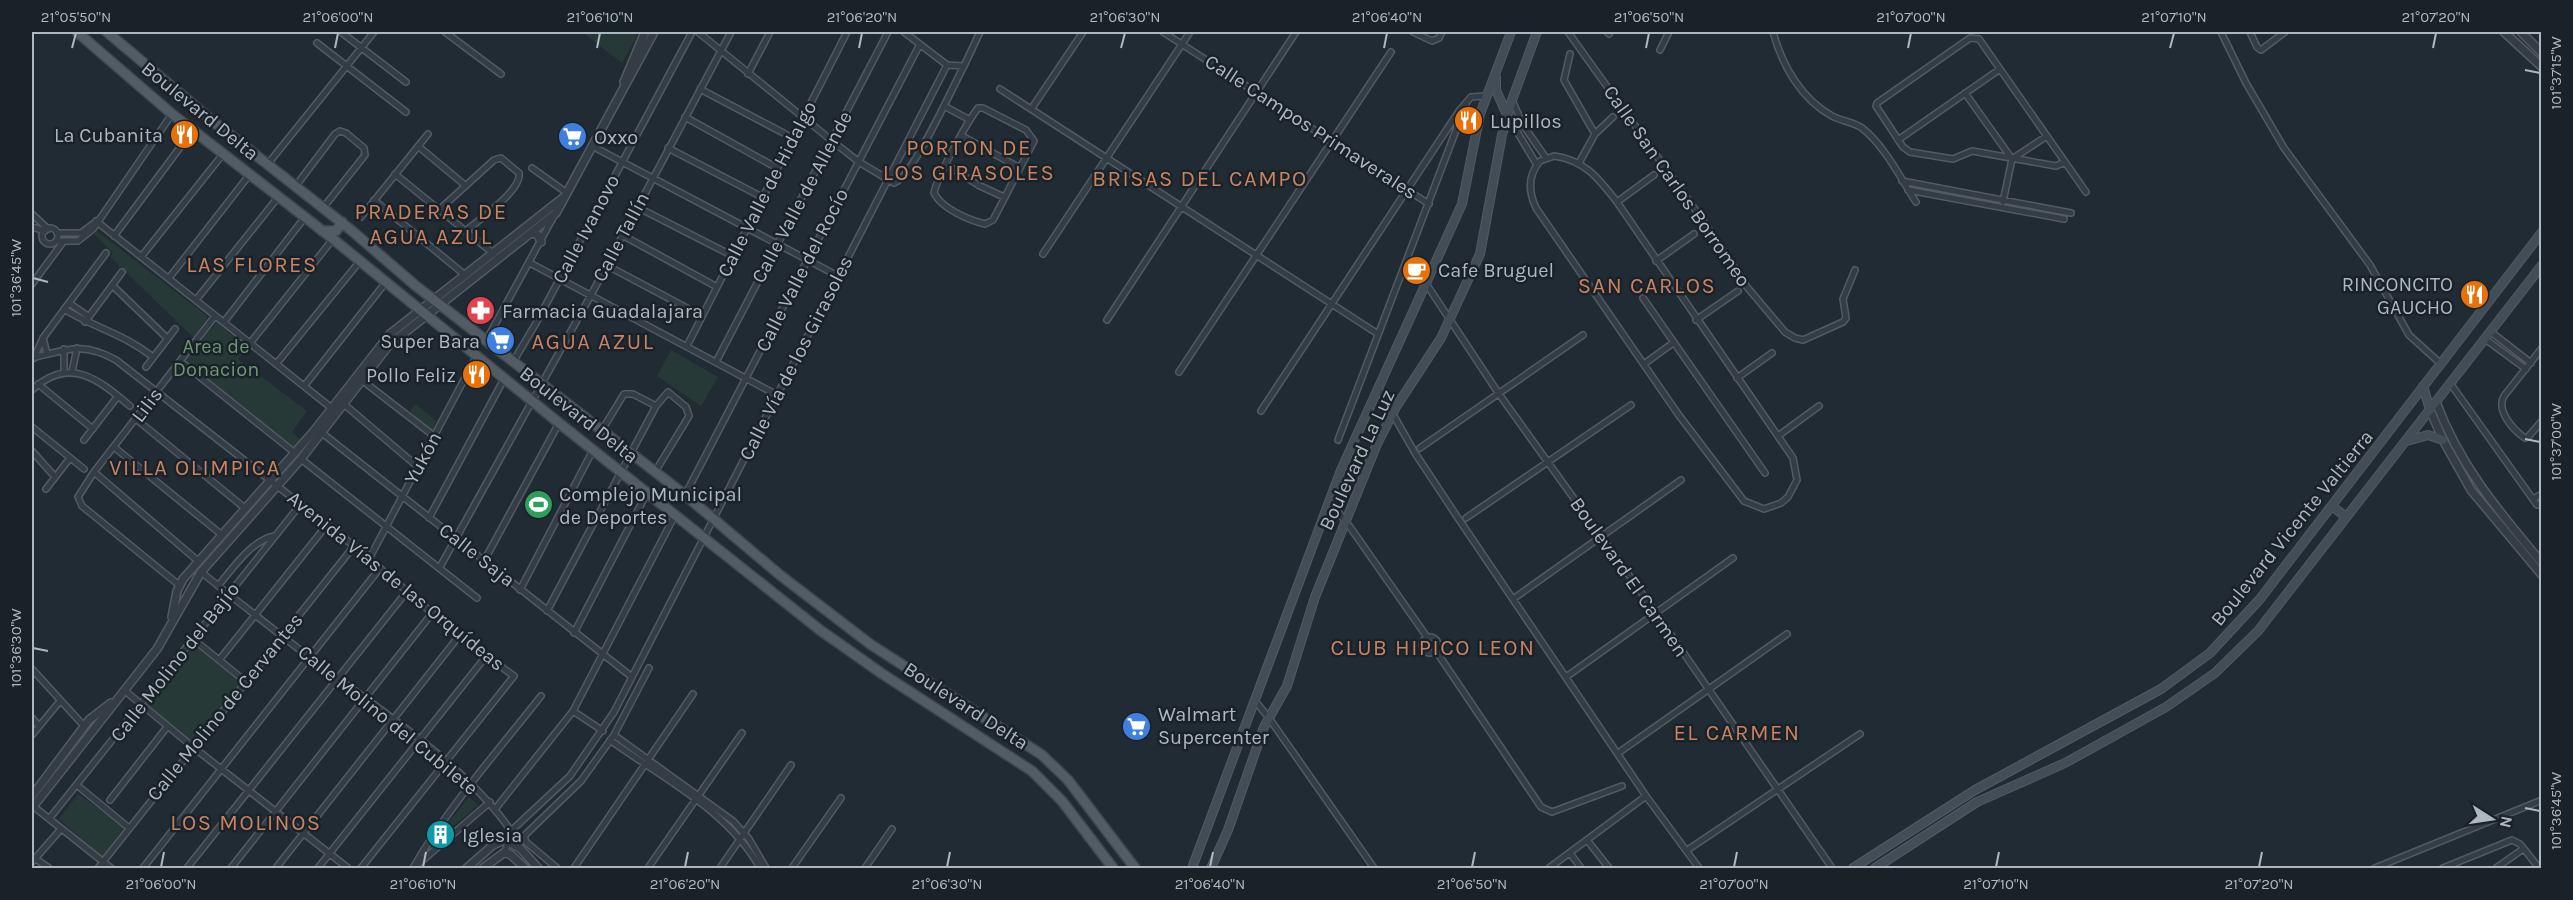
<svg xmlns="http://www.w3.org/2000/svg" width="2573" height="900" font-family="Karla,sans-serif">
<rect width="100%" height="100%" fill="#212b34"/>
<!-- green -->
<path fill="#263937" d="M582,32H632L637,36L622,63Z
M97,231L207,316V319L193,337L110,257L113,253L94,234Z
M218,323L246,348L238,359L307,411L292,432L301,440L295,448L187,363L186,360L215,324Z
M671,350L718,377L701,406L657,376Z
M416,404L436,421L432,432L410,411Z
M195,645L241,682L191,743L145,705Z
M78,794L124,827L102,857L59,819Z
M469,797L478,805L453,826L448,823Z"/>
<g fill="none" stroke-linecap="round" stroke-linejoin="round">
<defs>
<path id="minor" d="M341,32L406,82
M445,32L501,74
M698,32L831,140L859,162L894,183C911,180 953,86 964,66
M904,32L947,65
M1163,32L1429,204
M1413,32L1432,41L1439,38L1442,32
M1568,32L1704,222L1747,287L1785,332L1795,338L1803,340L1843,322L1846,318L1843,299L1855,270
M1607,32L1609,34
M1773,32C1782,65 1801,99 1832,116C1841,121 1853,122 1862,128C1885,146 1901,179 1916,202
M2221,32L2246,83L2284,148L2370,265L2409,335L2441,364
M2250,32L2257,47L2261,50L2285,32
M317,43L406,112
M1660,50L1669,32
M1570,54L1564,80L1595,134L1579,163
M947,65L964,66L980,32
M748,74L770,32
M700,89L793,138
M1000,89L1378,334
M1965,93L2012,159
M1512,100L1523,125L1546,158
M944,106L970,120
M978,108H983L1026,130L1034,141L993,220L985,224C969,220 942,209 934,193C937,177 967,122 978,108Z
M1032,108L1083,32
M1507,115L1537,165
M685,117L777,168
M1595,134L1613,117
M962,136L1020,168
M1898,140L2000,69
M418,146L466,186
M592,146L838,276
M668,148L762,197
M1554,156C1585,160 1599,179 1617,202L1793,458L1797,480L1788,497L1781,503L1764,509L1744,501L1678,414L1536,208C1528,191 1528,175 1540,161Z
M2065,162L2056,166L1972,151L1953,159L1910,152L1903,147L1876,106L1877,103L1970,38L1979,39L2086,192
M267,165L374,32
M947,165L978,185L1004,197
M532,168L567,193
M395,174L494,254
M1902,181L2071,213
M295,187L335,134L340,131L346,133L364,148L365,155L323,208
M1908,190L2064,219
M374,200L465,275
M1617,202L1654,175
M2003,202L2012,159L2047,136
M637,207L733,256
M440,209L494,160L501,158L519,173C522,190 480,219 467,230
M32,214L48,229
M361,217L428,134
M96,221L334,410
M32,227L45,231
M42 236a8 8 0 1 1 16 0a8 8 0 1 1-16 0Z
M57,233H81L93,224
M622,235L717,287
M114,236L193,130
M56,241H78L93,229L172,114
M1043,254L1190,32
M141,257L223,154
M1656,261L1694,234
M530,263L777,395
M606,265L702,316
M169,278L250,174
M32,284L63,242
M112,285L167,338
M1427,285L1499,394L1656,613L1832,868
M1643,298L1765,473
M196,300L279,196
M69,303L88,316
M64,309C95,328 124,334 153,357
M1107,320L1296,32
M1696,320L1738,291
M85,322L122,272
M224,322L305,217
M2491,332L2531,363
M43,338L47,354
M2485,339L2526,369
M486,341L555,214
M251,342L333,239
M687,346L847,32
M2542,348L2504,396C2496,410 2512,429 2525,438L2528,437L2542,421
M32,358C66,350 82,341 116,360L354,546L459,636L514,676L361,868
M34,358L43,338L106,253
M180,361L295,453
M513,362L536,323L692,32
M716,362L888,32
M277,363L360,261
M1644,364L1673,343
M146,367L175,329
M72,372L77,348
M1179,372L1391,52
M64,373V349
M1737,378L1772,353
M363,381L434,436
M2450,383L2537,505L2542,504
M38,384L93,429
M305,385L386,282
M1378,388L1415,453L1456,515L1646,796L1699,868
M32,390C70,355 99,380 130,406
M345,405L418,467
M1261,411L1459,111L1471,97L1485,96
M136,419L246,509
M32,427L84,469
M602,430L624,394H633L656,406
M322,433L632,677
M1778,436L1819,406
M84,440L118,396
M1338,440L1466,104
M114,447L222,535
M1420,448L1583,335
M32,451L55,477
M301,459L477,598
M94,472L198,561
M46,489L70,458
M685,495L920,44
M2533,499L2542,494
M1330,502L1350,527L1427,637
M429,518L504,379
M1466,518L1631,405
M369,559L476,357
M484,561L559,423
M440,567L591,295L731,32
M201,572C246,608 290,643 336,677C393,718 472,773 511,831
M179,585L82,506L78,497L94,472L215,316
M218,586C233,568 251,541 274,536
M520,590L593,450
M1513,599L1681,480
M547,611L656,406L668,392L686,407L689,416L655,472
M574,633L647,493
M1422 645a8 8 0 1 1 16 0a8 8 0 1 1-16 0Z
M193,639L245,681
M1436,651L1541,807L1552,812L1622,786
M220,659L326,526
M32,669L84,726
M1566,677L1733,558
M124,690L193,747L348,868
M1256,702L1269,718L1374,868
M573,711L603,731
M32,718L39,726
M32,735L60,701
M614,735L733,821L749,839L766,868
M610,740C662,778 728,810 760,868
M1621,751L1787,634
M78,786L129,828
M110,800L167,727
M33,806L111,868
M496,808L573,711L675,515
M49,819L300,505
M1587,840L1609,868
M1689,849L1860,734
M505,852L511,831L570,776L614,712L947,65
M1570,853L1581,868
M36,859L49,868
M32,862L61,829
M416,866L490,802
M98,868L354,546
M143,868L380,568
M187,868L408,590
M231,868L433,612
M276,868L459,636
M318,868L487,655
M413,868C448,807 497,752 541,696
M557,868L526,842L524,836L581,781L614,735L649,668
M574,868L693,694
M648,868L742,733
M720,868L791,765
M792,868L841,798
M865,868L892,829
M1549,868L1646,796
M2375,868L2542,800
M2443,868L2512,840L2520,844L2539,868
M2496,868L2523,849"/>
<path id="tertiary" d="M2504,32L2542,67
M2521,32L2542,53
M624,82L645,32
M531,233L538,235L541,242
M2436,402C2459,465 2500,513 2542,563
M2430,410L2443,440L2471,490L2542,575
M172,617L177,591L183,579L314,431L390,334L564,197
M32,796L89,720L111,703
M32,808L157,649L201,572L301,459L389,345L556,213L654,32
M467,868L493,845L504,840L520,848L538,868
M483,868L505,852L511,855L525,868"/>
<path id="secondary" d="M1496,77V90L1507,115
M2423,386L2430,410
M2407,441L2428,435L2443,440
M2332,506L2346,517
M1192,868L1341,470L1462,204L1480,114L1511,32
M1211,868L1228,830L1264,727L1287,686L1315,597L1377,444L1396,407L1441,338L1480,254L1502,135L1512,100L1537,32
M1853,868L1975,790L2161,689L2210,653L2260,599L2542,232
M1875,868L1977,802L2065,763L2166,707L2215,673L2258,631L2542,265"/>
<path id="primary" d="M77,32L172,114L333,239L559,423L820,630L881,673L1032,771L1062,801L1113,868
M107,32L215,123L351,230L416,286L685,495L780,575L870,644L1042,755L1068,780L1135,868
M322,231H336L342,222"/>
</defs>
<!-- minor casing -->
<use href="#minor" stroke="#515b63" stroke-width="8"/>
<!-- tertiary casing -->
<use href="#tertiary" stroke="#515b63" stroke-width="10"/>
<!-- secondary casing -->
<use href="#secondary" stroke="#515b63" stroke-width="10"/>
<!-- primary casing -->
<use href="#primary" stroke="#3d464e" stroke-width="12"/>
<!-- minor -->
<use href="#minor" stroke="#343d45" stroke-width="5"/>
<!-- tertiary -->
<use href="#tertiary" stroke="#343d45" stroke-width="7"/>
<!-- secondary -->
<use href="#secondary" stroke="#424d58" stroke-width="8"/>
<!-- primary -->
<use href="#primary" stroke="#525c65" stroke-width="9"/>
</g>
<!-- ticks -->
<path fill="none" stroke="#aeb8c2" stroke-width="2" d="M72,48L76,33M335,48L338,33M597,48L600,33M859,48L862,33M1121,48L1125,33M1384,48L1387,33M1646,48L1649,33M1908,48L1911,33M2170,48L2174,33M2433,48L2436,33M2525,70L2540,73M33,278L48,282M2525,439L2540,442M33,648L48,651M2525,808L2540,811M161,867L164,852M423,867L426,852M685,867L688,852M947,867L950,852M1210,867L1213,852M1472,867L1475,852M1734,867L1737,852M1996,867L1999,852M2259,867L2262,852"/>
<!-- icons -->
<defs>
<symbol id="restaurant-disc" viewBox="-11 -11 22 22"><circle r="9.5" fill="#e8710a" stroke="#1a2229"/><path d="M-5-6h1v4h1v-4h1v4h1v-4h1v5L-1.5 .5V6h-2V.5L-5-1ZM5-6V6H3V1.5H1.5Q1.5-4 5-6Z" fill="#fff"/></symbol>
<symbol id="supermarket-disc" viewBox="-11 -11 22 22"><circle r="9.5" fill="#3f7fe0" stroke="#1a2229"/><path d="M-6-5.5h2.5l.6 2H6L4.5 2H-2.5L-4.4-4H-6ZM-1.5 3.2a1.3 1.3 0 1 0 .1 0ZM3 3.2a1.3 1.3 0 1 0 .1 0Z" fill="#fff"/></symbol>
<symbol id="cafe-disc" viewBox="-11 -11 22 22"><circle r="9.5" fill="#e8710a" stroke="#1a2229"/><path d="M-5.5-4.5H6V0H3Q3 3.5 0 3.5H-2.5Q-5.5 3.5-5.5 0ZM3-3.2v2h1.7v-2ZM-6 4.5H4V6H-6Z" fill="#fff"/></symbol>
<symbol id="pharmacy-disc" viewBox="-11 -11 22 22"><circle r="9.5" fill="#e0444e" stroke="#1a2229"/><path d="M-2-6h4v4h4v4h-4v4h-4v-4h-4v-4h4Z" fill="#fff"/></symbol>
<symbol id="stadium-disc" viewBox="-11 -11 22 22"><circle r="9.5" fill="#2e9e5b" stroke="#1a2229"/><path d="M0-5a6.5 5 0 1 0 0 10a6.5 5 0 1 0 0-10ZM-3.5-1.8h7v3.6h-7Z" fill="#fff"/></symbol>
<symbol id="building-disc" viewBox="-11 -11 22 22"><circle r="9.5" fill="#0f9aa8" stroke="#1a2229"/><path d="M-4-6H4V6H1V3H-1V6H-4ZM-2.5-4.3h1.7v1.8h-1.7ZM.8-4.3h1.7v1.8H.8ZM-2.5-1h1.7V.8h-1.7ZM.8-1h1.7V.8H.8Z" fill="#fff"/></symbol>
</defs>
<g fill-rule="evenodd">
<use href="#restaurant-disc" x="1452" y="104" width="33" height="33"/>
<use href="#restaurant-disc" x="168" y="118" width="33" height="33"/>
<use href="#supermarket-disc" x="556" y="120" width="33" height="33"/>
<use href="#cafe-disc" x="1400" y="254" width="33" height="33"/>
<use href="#restaurant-disc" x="2458" y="278" width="33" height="33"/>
<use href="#pharmacy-disc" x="464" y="294" width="33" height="33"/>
<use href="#supermarket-disc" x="484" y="324" width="33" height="33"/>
<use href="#restaurant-disc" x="460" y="358" width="33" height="33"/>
<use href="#stadium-disc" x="522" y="488" width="33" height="33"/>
<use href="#supermarket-disc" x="1120" y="710" width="33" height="33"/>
<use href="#building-disc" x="424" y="818" width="33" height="33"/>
</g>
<g text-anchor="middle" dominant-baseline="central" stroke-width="5" stroke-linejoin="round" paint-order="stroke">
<!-- street labels -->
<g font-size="20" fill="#aeb8c2" stroke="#1a2229">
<text transform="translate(200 111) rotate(39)">Boulevard Delta</text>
<text transform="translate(1311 127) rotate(33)">Calle Campos Primaverales</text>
<text transform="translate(1677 186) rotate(55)">Calle San Carlos Borromeo</text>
<text transform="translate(767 189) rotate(-63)">Calle Valle de Hidalgo</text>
<text transform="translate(802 197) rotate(-62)">Calle Valle de Allende</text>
<text transform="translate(586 229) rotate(-62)">Calle Ivanovo</text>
<text transform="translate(621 237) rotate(-62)">Calle Tallín</text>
<text transform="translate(802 270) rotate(-63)">Calle Valle del Rocío</text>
<text transform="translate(796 358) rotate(-63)">Calle Vía de los Girasoles</text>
<text transform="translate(147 405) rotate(-53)">Lilis</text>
<text transform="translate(579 415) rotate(38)">Boulevard Delta</text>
<text transform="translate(423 458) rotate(-62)">Yukón</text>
<text transform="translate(1357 460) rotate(-65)">Boulevard La Luz</text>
<text transform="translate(2292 528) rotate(-51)">Boulevard Vicente Valtierra</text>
<text transform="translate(477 555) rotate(38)">Calle Saja</text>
<text transform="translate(1629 577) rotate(55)">Boulevard El Carmen</text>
<text transform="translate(396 581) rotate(39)">Avenida Vías de las Orquídeas</text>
<text transform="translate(175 662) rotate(-52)">Calle Molino del Bajío</text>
<text transform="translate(966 706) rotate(33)">Boulevard Delta</text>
<text transform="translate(225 707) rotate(-51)">Calle Molino de Cervantes</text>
<text transform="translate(388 720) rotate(39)">Calle Molino del Cubilete</text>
</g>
<!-- poi labels -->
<g font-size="20" fill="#aeb8c2" stroke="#1a2229" text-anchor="start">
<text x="1490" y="121">Lupillos</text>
<text x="163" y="135" text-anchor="end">La Cubanita</text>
<text x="594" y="137">Oxxo</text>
<text x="1438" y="270">Cafe Bruguel</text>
<text x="2453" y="284" text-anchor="end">RINCONCITO<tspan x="2453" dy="23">GAUCHO</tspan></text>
<text x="502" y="311">Farmacia Guadalajara</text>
<text x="480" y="341" text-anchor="end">Super Bara</text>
<text x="456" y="375" text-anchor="end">Pollo Feliz</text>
<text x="559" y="494">Complejo Municipal<tspan x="559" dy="23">de Deportes</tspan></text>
<text x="1158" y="714">Walmart<tspan x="1158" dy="23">Supercenter</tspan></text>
<text x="462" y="835">Iglesia</text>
</g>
<!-- park labels -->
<g font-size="20" fill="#709673" stroke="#1a2229">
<text x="216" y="346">Area de<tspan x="216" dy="23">Donacion</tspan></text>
</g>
<!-- quarter labels -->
<g font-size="22" letter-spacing="1.5" fill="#ca8361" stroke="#1a2229">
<text x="969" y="148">PORTON DE<tspan x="969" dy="25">LOS GIRASOLES</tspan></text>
<text x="1200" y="179">BRISAS DEL CAMPO</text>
<text x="431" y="212">PRADERAS DE<tspan x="431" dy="25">AGUA AZUL</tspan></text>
<text x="252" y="265">LAS FLORES</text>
<text x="1647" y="286">SAN CARLOS</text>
<text x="593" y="342">AGUA AZUL</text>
<text x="195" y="468">VILLA OLIMPICA</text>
<text x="1433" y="648">CLUB HIPICO LEON</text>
<text x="1737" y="733">EL CARMEN</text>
<text x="246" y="823">LOS MOLINOS</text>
</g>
</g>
<!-- border -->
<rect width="2573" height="900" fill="none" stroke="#1a2229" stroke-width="66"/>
<!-- north arrow -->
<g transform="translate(2492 819) rotate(102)" stroke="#1a2229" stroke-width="4.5" paint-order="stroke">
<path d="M0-4.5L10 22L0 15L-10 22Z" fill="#aeb8c2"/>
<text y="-9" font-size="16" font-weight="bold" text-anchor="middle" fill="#aeb8c2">N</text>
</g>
<rect x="33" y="33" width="2507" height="834" fill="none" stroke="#aeb8c2" stroke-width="2"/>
<g font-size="15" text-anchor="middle" fill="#aeb8c2">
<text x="76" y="22">21°05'50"N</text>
<text x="338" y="22">21°06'00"N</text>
<text x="600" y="22">21°06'10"N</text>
<text x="862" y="22">21°06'20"N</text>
<text x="1125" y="22">21°06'30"N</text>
<text x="1387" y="22">21°06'40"N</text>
<text x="1649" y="22">21°06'50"N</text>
<text x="1911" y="22">21°07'00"N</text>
<text x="2174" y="22">21°07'10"N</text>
<text x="2436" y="22">21°07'20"N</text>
<text transform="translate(2556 73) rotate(-90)" y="5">101°37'15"W</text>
<text transform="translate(16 278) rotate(-90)" y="5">101°36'45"W</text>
<text transform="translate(2556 442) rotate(-90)" y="5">101°37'00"W</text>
<text transform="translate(16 648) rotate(-90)" y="5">101°36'30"W</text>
<text transform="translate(2556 811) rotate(-90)" y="5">101°36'45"W</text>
<text x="161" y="889">21°06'00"N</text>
<text x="423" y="889">21°06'10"N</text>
<text x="685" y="889">21°06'20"N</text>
<text x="947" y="889">21°06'30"N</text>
<text x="1210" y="889">21°06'40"N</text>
<text x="1472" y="889">21°06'50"N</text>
<text x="1734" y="889">21°07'00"N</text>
<text x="1996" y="889">21°07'10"N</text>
<text x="2259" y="889">21°07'20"N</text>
</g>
</svg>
